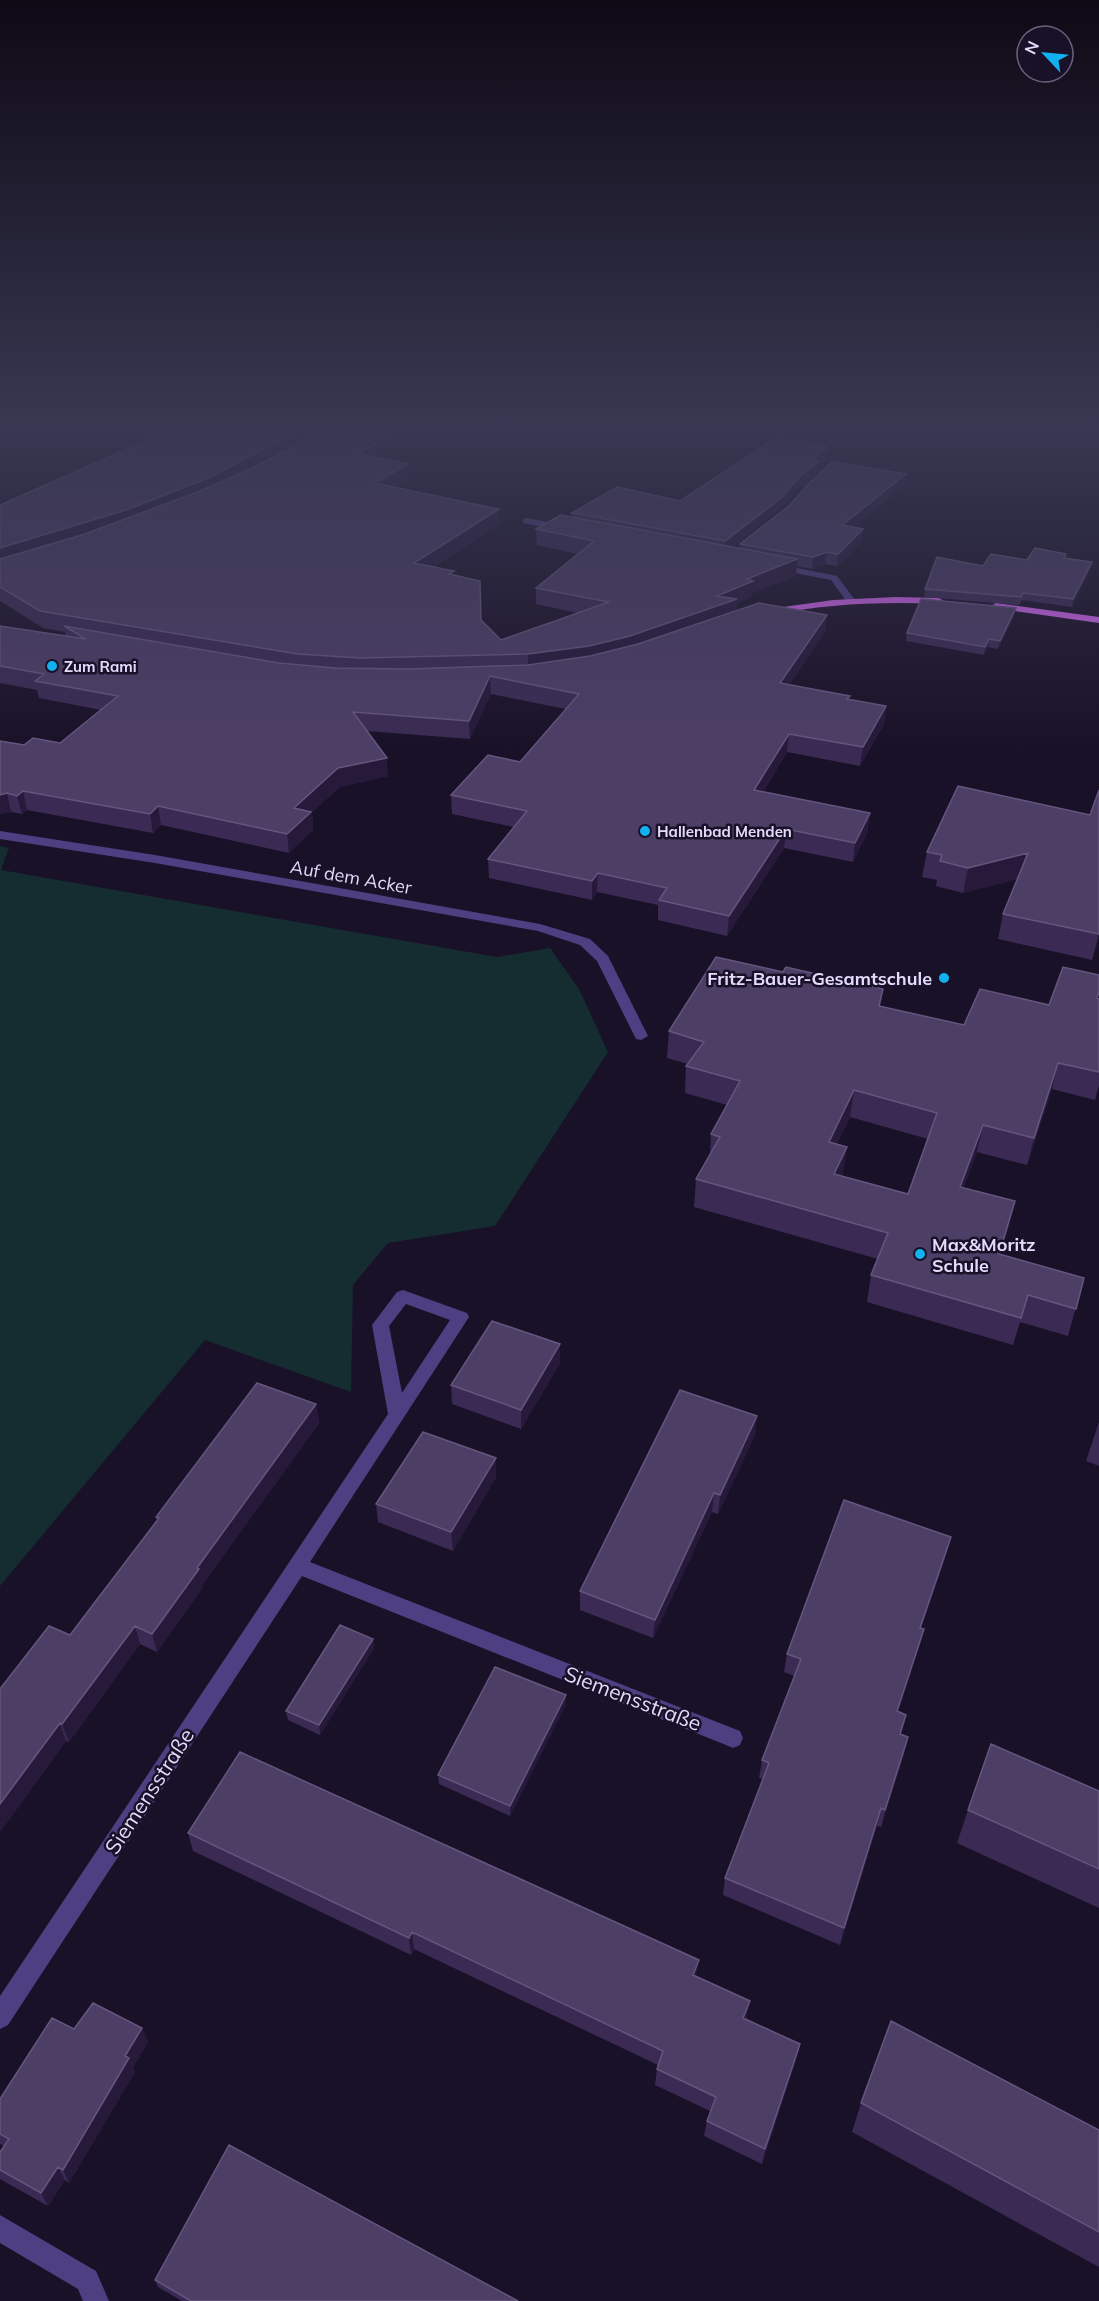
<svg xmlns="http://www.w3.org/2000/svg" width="1099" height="2301" font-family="Mulish,sans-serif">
<rect width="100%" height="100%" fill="#191127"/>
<!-- green -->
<path fill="#152c31" d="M0,846L9,848L1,870L497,957L550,948L579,989L608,1052L495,1226L388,1243L353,1285L351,1392L205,1340L0,1586Z"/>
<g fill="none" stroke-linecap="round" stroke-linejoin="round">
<!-- minor -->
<path fill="#4e3f83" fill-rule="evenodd" d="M526,518L565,525L569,528L565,531L523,523V519Z
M777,564L837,576L855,600L847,602L831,580L774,569V565Z
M0,831L155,855L540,924L590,939L608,956L648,1036L641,1040L636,1039L597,961L580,945L538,931L155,863L0,839Z
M403,1290L467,1313L469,1317L310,1562L740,1731L743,1738L740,1745L733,1748L726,1745L302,1576L8,2025L0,2029V1996L388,1414L372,1325L397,1292ZM406,1304L450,1320L402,1393L389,1326Z
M0,2215L96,2271L109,2301H83L78,2289L0,2243Z"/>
<!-- major -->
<path fill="#db67f6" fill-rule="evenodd" d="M896,597L939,598L944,601L939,604C882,601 826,604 769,615L764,612L769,609L833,600Z
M996,603L1099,617V623L993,608L991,606Z"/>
</g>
<!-- wall -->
<path fill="#3b2b54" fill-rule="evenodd" d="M408,433L400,436V441L380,451V458H379L409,480L395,487L499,509V524L434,567L454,575L481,620L501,640L578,613L536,604V588L578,554L537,545L536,529L572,517V513L680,501L827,458L818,464V472L798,488L780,509L732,547L740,549V544L905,485L853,527L862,541L837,566L825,564L812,569L797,566L796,576L752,593L751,597L737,604L736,611L827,615L825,632L789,685L850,696L849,700L886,706L884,724L860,766L787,752L763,792L868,831L853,862L784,848L727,936L658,920V905L597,892L592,900L489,878L488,859L514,827L452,814L451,795L520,762L566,709L491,694L470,739L367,731L388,776L340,787L312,812L313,830L289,853L161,825L153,833L27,810L22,814L11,812L0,814V741L24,745L60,743L101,710L39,698L37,690L0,683V626L66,636L65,632L43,628L0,601V505Z
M1065,558L1092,562L1090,570L1072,607L1022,600L1019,605L924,597L925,589L983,566L1027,560Z
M1016,608L1014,616L998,649L988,647L984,655L906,641L907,633Z
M1099,790V937L1092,960L998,939L1003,914L1017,879L963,893L936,886L937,880L922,877L927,852L1090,815Z
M783,972L883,989L880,1006L964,1025L1049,1005L1099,999V1085L1095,1100L1052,1089L1027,1165L977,1152L963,1188L1015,1201L1008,1229L1000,1255L1084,1278L1068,1336L1020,1322L1013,1345L867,1302L871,1275L878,1259L694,1207L696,1179L710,1155L711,1134L727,1105L685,1093L686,1066L688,1064L667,1058L669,1031ZM850,1117L928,1139L908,1194L842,1176L843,1174L837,1144Z
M560,1344V1363L521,1429L452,1404L451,1385Z
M316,1404L319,1423L203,1584V1587L157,1652L140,1644L69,1742L66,1741L0,1832V1689L70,1635L157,1521L156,1517Z
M1099,1422V1466L1086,1461Z
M755,1435L718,1514L712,1512L653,1638L580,1610V1591Z
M496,1458V1477L453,1551L378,1522L376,1504Z
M946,1555L921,1628L924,1629L919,1647L898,1712L901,1734L908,1737L904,1754L881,1827L877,1826L840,1945L723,1895L725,1878L763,1779L759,1778L762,1760L794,1676L784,1672L787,1654Z
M373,1639L374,1648L320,1735L288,1720L286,1711Z
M566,1704L510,1816L439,1784L438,1775Z
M1099,1791V1908L957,1843L968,1810Z
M188,1833L696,1977L747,2017L746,2019L796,2060L762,2164L704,2136L707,2121L710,2111L655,2085L657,2069L658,2065L414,1949L411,1955L193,1851Z
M142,2028L148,2042L133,2067L135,2072L69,2183L65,2180L48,2206L0,2179V2152L4,2146L0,2144V2099L74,2029Z
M861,2103L1099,2130V2267L852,2132Z
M155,2280L518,2301H182L158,2287Z"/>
<!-- shaded-wall -->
<path fill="#26193a" d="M304,426H327L292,450L213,492L0,566V548Z
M391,426H408V433L400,436V441L380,451V458L357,468L356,453L370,441Z
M828,447L827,458L818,464V472L798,488L780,509L724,553L725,541L811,460Z
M408,464L409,480L375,498L374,483Z
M906,474L905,485L841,537L842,525Z
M499,509V524L415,579L414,563Z
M863,529L862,541L837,566L838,554Z
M827,552L825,564L812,569L813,557Z
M797,559L796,576L752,593L751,597L737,604L736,616L629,653L528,672V654L717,596L747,579Z
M1092,562L1090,570L1072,607L1073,599Z
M1016,608L1014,616L998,649L1000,641Z
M827,615L825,632L778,701L780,683Z
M989,639L988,647L984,655L985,647Z
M490,676L491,694L470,739L469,721Z
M886,706L884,724L860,766L863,747Z
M789,734L787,752L752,809L754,790Z
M387,758L388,776L340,787L312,812L313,830L289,853L287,834L294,808L338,768Z
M23,791L27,810L22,814L17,796Z
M7,793L11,812L0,814V795Z
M158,806L161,825L153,833L150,814Z
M870,813L868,831L853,862L855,843Z
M786,829L784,848L727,936L729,916Z
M1028,853L1023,878L963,893L968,868Z
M598,873L597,892L592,900V881Z
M1099,933V937L1092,960Z
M1058,1063L1052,1089L1027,1165L1034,1138Z
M854,1090L850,1117L825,1169L829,1142Z
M983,1125L977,1152L954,1214L960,1187Z
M847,1147L843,1174L830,1201L834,1174Z
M1015,1201L1008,1229L992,1282L999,1254Z
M560,1344V1363L521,1429V1410Z
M316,1404L319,1423L203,1584V1587L157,1652L152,1634L197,1568Z
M757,1416L755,1435L718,1514L720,1495Z
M496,1458V1477L453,1551L451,1532Z
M714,1493L712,1512L653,1638L655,1620Z
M951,1537L946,1555L915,1646L920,1628Z
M135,1626L140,1644L69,1742L62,1724Z
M924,1629L919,1647L892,1729L897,1711Z
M373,1639L374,1648L320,1735L319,1725Z
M566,1695V1704L510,1816V1806Z
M60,1723L66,1741L0,1832V1804Z
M908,1737L904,1754L881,1827L885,1810Z
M881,1808L877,1826L840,1945L844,1928Z
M412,1932L414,1949L411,1955L409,1938Z
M699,1960L696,1977L693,1975Z
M750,2001L747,2017L740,2035L743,2018Z
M142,2028L148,2042L133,2067L135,2072L69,2183L63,2170L125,2056Z
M800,2044L796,2060L762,2164L765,2149Z
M58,2167L65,2180L48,2206L41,2193Z"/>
<!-- building -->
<path fill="#4d3e66" stroke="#65567e" stroke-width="1.5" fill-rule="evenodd" d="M179,426H304L290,435L211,477L126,510L0,548V505Z
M324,426H395L399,427L370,441L380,443L356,453L408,464L374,483L499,509L414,563L454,571L449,574L480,581L481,620L501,640L609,602L536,588L594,541L536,529L561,515L797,559L747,579L753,581L717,596L737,599L630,636L589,646L528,654L360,658L298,654L40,611L0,587V559L85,534L200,491L257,466L300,443Z
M776,438L828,447L811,460L819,461L799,477L781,498L725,541L572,513L617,487L680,501Z
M832,462L906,474L842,525L863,529L838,554L827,552L813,557L740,544L790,505L809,483Z
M1035,548L1066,554L1064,558L1092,562L1073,599L1023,593L1021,597L925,589L937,557L983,566L991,554L1027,560Z
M921,599L1016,608L1000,641L989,639L985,647L907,633Z
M759,603L827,615L780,683L850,696L847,699L886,706L863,747L789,734L754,790L870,813L855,843L786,829L729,916L659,900L667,888L598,873L592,881L488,859L527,811L451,795L488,755L520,762L579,694L490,676L469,721L353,712L387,758L338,768L294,808L311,812L287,834L158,806L150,814L23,791L17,796L7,793L0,795V741L24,745L33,738L60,743L118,696L35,681L44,674L0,666V626L86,639L64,626L279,663L335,668L408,669L528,665L590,656L638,644Z
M958,786L1090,815L1099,790V934L1003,914L1028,853L968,868L940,861L942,855L927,852Z
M716,957L783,972L786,967L883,989L879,1006L964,1025L980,989L1049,1005L1063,967L1099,975V992L1097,998L1099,999V1072L1058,1063L1034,1138L983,1125L960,1187L1015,1201L999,1254L1084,1278L1076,1309L1028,1295L1021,1318L871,1275L888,1233L696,1179L720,1137L711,1134L740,1081L686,1066L704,1042L669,1031ZM854,1090L937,1113L908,1194L834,1174L847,1147L829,1142Z
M492,1321L560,1344L521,1410L451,1385Z
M257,1383L316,1404L197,1568L199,1569L152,1634L135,1626L62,1724L60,1723L0,1804V1689L49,1626L70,1635L159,1518L156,1517Z
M680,1390L757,1416L720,1495L714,1493L655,1620L580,1591Z
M423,1432L496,1458L451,1532L376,1504Z
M844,1500L951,1537L920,1628L924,1629L897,1711L906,1715L900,1734L908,1737L885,1810L881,1808L844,1928L725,1878L769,1763L762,1760L801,1659L787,1654Z
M340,1625L373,1639L319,1725L286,1711Z
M495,1667L566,1695L510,1806L438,1775Z
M991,1744L1099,1791V1869L968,1810Z
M240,1752L699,1960L693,1975L750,2001L743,2018L800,2044L765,2149L707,2121L716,2097L657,2069L663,2051L412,1932L409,1938L188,1833Z
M93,2003L142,2028L125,2056L129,2058L63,2170L58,2167L41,2193L0,2170V2152L9,2139L0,2134V2099L52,2018L74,2029Z
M891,2021L1099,2130V2232L861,2103Z
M229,2145L518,2301H191L155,2280Z"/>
<!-- sky -->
<linearGradient id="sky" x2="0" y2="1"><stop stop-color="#0e0915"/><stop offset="0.57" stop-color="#383852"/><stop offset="1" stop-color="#383852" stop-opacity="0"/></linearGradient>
<rect width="1099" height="748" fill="url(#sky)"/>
<!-- markers -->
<g fill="#11b1f1" stroke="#191127" stroke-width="2">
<circle cx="52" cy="666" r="6"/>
<circle cx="645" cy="831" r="6"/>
<circle cx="944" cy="978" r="6"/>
<circle cx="920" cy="1254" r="6"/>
</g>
<g text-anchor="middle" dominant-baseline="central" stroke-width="5" stroke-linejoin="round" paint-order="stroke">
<!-- far-poi labels -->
<g font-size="15" font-weight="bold" fill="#e4dafd" stroke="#191127" text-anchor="start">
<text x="64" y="666">Zum Rami</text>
<text x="657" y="831">Hallenbad Menden</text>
</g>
<!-- street labels -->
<g font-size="18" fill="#e4dafd" stroke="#191127">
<text transform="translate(351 877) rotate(10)">Auf dem Acker</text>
</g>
<!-- poi labels -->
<g font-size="18" font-weight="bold" fill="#e4dafd" stroke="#191127" text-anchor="end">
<text x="932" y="978">Fritz-Bauer-Gesamtschule</text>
<text x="932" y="1244" text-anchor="start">Max&amp;Moritz<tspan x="932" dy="21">Schule</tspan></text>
</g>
<!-- near-street labels -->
<g font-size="21" fill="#e4dafd" stroke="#191127">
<text transform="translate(633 1698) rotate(21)">Siemensstraße</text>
<text transform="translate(149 1791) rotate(-57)">Siemensstraße</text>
</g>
</g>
<!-- north arrow -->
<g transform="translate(1045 54) rotate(296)"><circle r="28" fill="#191127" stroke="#6a617d" stroke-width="1.5"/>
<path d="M0-4.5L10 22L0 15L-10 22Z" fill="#11b1f1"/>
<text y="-9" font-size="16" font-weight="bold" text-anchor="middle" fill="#e4dafd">N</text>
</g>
</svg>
